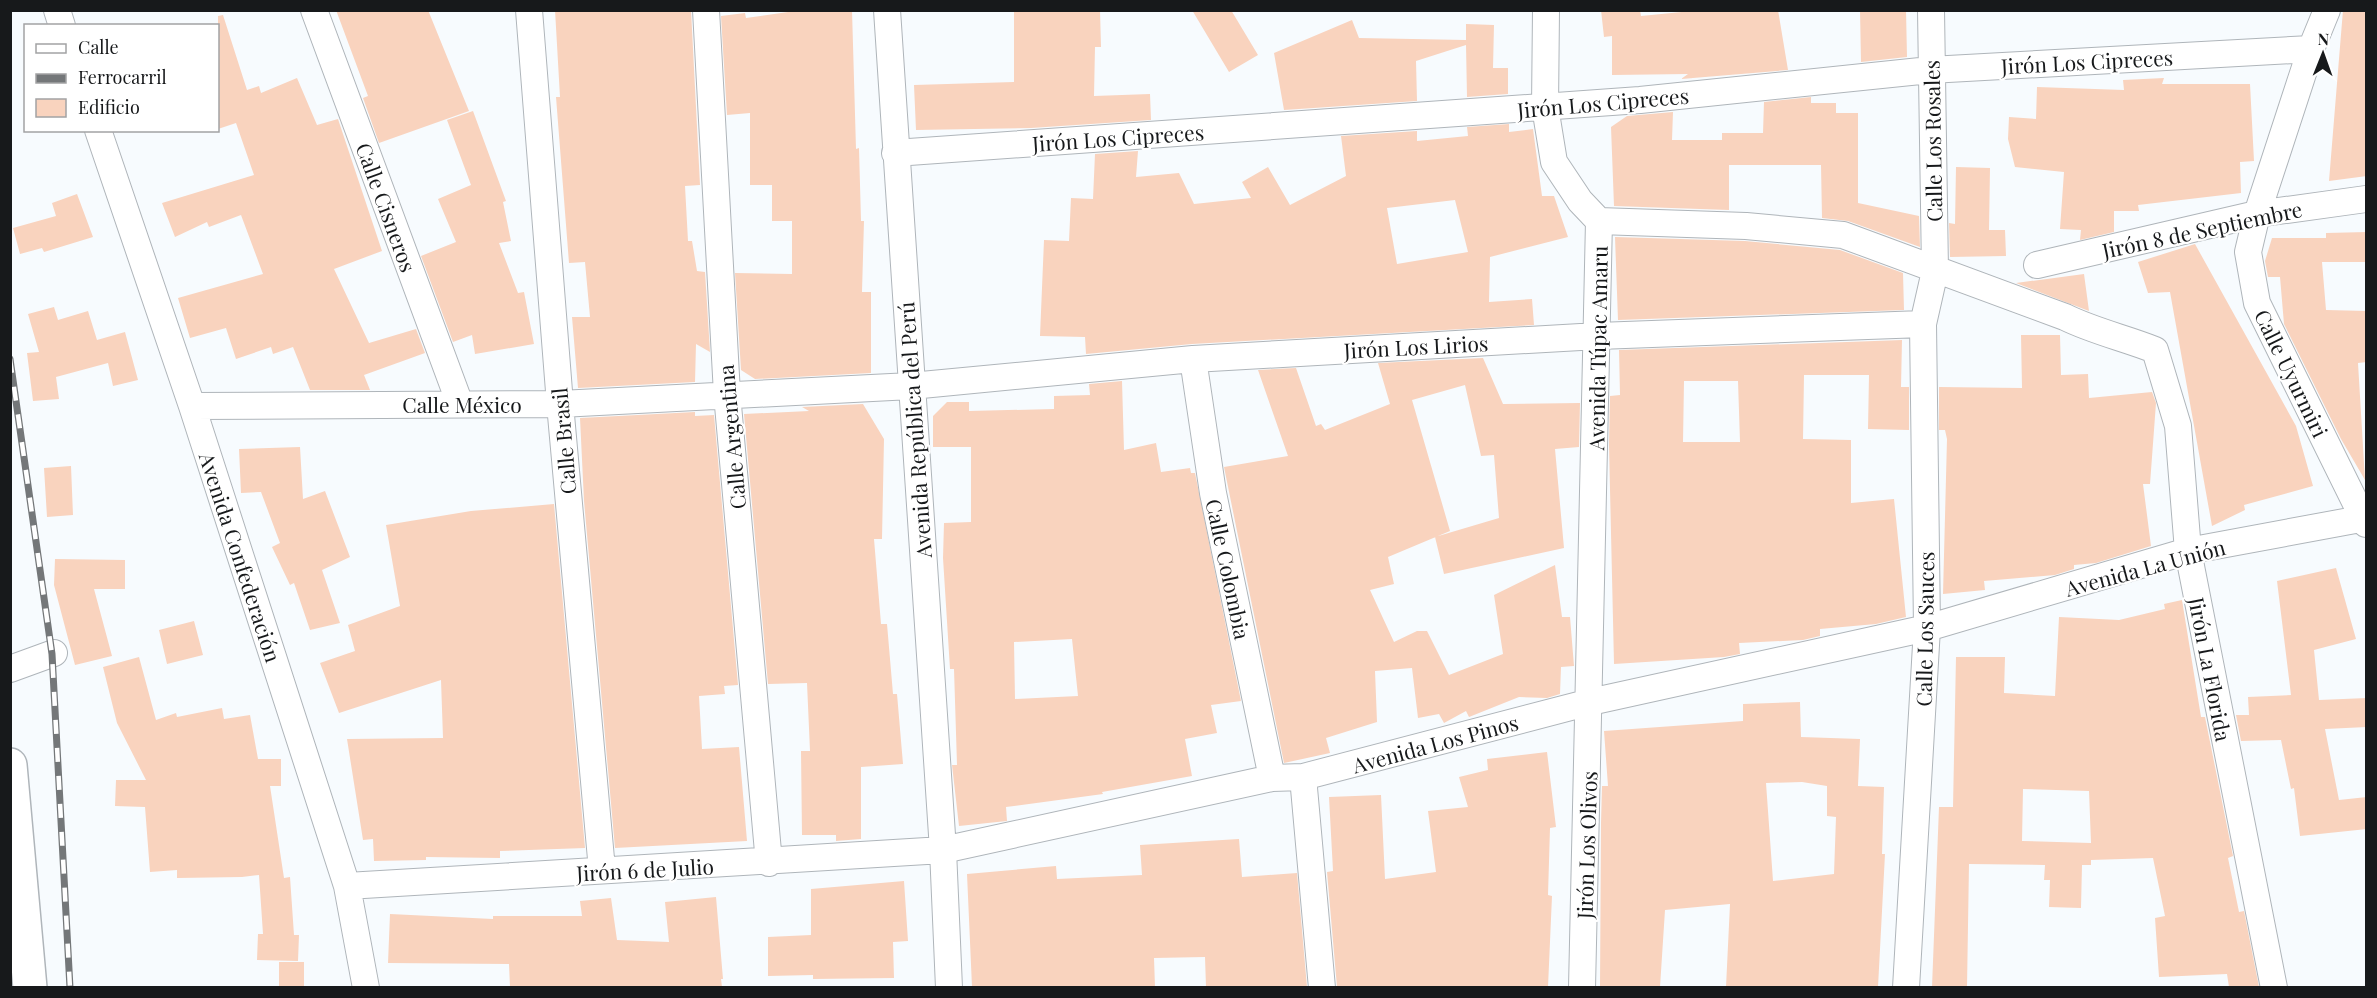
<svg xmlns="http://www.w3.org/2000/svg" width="2377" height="998" font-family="'Playfair Display',serif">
<rect width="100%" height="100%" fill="#f7fbfe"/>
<!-- building -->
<path fill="#f9d3be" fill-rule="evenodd" d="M336,10H428L469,111L379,143L363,98L368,96Z
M555,10H691L700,185L685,186L688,241H692L697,271L705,272L710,352L696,344L695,382L578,388L572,317H590L585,262L569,263L556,97H560Z
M802,10H852L856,149L859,148L861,221H864L862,292H871V373L755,379L741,370L735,273L792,274V221H772V185H750V113L727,115L721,16L745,13L746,18Z
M1014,10H1100L1101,47H1095L1094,96L1150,94L1151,120L1031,128L916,130L914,85L1014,82Z
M1192,10H1231L1258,55L1229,72Z
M1601,10H1640L1641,16L1702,10H1778L1788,70L1681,79L1688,74L1612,75V36L1604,37Z
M1860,10H1906L1907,57L1861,62Z
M2343,10H2367V176L2329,181Z
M223,15L247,90L259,86L261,93L297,78L317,125L338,119L382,251L334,269L369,343L416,329L425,353L364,375L370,390H310L293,347L273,354L271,347L236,359L226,328L190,338L178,298L263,274L241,215L209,227L207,222L175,237L162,203L254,175L236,123L218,129V16Z
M1352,20L1359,38L1466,40V24L1494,25L1493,68H1508V94L1467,97L1466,45L1416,61L1417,101L1284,110L1274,53Z
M2164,78L2162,84H2250L2254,161L2240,162L2241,193L2138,205L2139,211H2114V232L2080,240L2081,230L2060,229L2064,172L2015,167L2008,139L2009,117L2036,119L2037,87L2124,90L2123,80Z
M1811,97V103H1836V113H1858V203L1919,216L1920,247L1848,221L1822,218L1821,165H1729V210L1614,206L1611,127L1627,116L1673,112L1672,140H1722V133H1763L1764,102Z
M473,111L506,201L503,202L511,241L499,243L518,293L524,292L534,344L475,354L472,335L453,342L421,256L456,242L438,199L471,185L447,120Z
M1509,124V132L1533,129L1542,196H1554L1568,237L1490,257L1489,302L1532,299L1534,325L1192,344L1086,354L1085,337L1040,336L1044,240L1069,241L1071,198L1093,199L1095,154L1138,151L1136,177L1179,173L1194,204L1251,198L1242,182L1268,167L1290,205L1346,176L1341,136L1417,131V141L1468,136L1467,127ZM1455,200L1468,252L1397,264L1387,208Z
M1956,167L1990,168L1989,230H2005L2006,256L1950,257L1949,223L1955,224Z
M77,194L93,237L44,252L42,248L20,254L13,228L56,216L52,203Z
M2367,232V262H2322L2326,310L2367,311V362L2358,363L2365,480L2341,439L2284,324L2280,277H2268L2265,261L2272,238H2326V233Z
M1615,237L1745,241L1840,250L1903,273L1904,310L1618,320Z
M2195,244L2296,426L2313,486L2244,505L2245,510L2212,526L2170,292L2148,293L2138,262Z
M2084,274L2089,311L2016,283Z
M54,307L58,320L88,311L97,340L125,332L138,380L113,386L108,363L56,377L59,399L33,401L27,353L39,352L28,314Z
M2021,335H2060L2061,375L2088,374L2089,398L2152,392L2156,403L2150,484H2143L2151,546L2096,563L2074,565V569L2055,575L1984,581L1985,590L1943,594L1947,439L1945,430H1939V387L2022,388Z
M1902,340L1901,387H1909V430L1868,429L1869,375H1804L1803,439L1851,440V503L1894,499L1906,617L1876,624L1820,629V636L1803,640L1739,643L1740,654L1724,657L1614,664L1609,445L1610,396L1620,395L1619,350ZM1684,381H1738L1740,442H1683Z
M1483,358L1503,404L1580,403L1579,447L1555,449L1564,548L1444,574L1435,537L1499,518L1494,455L1481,456L1465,385L1412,400L1450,531L1388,557L1394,584L1370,590L1394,642L1417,631H1427L1449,675L1503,654L1494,595L1555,565L1562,617H1570L1574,666L1561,667L1560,694L1547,698L1519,697L1469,717L1466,711L1444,723L1439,714L1418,718L1412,668L1375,671L1377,722L1326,738L1330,753L1284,763L1224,467L1288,456L1258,370L1296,368L1316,426L1321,424L1325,430L1390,404L1378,363Z
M1122,381L1124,450L1156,443L1161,472L1190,468L1191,473H1195L1241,701L1211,705L1217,733L1185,739L1192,776L1102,792L1103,794L1006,807L1007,821L959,826L952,765H957L954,669H950L943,558L944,523L971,522V447H933V416L947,402H969V411L1054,409V396L1090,395L1089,384ZM1072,639L1078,696L1015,699L1014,642Z
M863,404L884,439L882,539H874L881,624H887L893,694H897L903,764L861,767V839L836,841V835H802L801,751H810L807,683L768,684L744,414L809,411L802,407Z
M695,412V416L714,415L738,685L724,686L725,694L699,696L702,749L739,747L747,841L615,848L584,501L580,418Z
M300,447L303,499L325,491L350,557L322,570L340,623L310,630L294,583L290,585L272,547L280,543L261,492L241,493L239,449Z
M71,466L73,515L47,517L44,468Z
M554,504L585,848L500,851V858L426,857V860L374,861L373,839L363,840L347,739L443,738L441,680L339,713L320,663L355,651L348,625L400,606L386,525L471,511Z
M55,559L125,560V589H94L112,656L75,665L54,585Z
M2336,568L2356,639L2314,650L2319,700L2367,698V727L2325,729L2339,800L2367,797V829L2300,836L2294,788L2291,789L2281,740L2241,741L2236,715H2249L2248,697L2291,695L2277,581Z
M2182,600L2201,717H2205L2233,856L2228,858L2239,912L2244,911L2259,987H2229L2227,974L2159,977L2155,918L2165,916L2153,858L2091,860V865H2082L2081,908L2049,907L2050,880H2044L2045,865L1969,864L1967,987H1932L1939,807H1953L1956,657H2005L2004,693L2055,696L2059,617L2119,620L2165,609L2164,604ZM2023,789L2089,791L2091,843L2022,841Z
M194,621L203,655L167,664L159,630Z
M139,657L156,720L176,713L177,717L222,708L224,719L250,715L258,759H281V786H270L284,878L290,877L294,935H299L298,961L257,960L258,934H263L259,875L242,877L177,878V870L150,872L145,807L115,806L116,780H146L117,723L103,667Z
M1800,702L1801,737L1860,739L1858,786L1884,787L1882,854H1885L1878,987H1726L1730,904L1665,910L1660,987H1600L1601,823L1602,786H1608L1604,731L1743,721V704ZM1802,782L1827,786V816L1836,817L1834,874L1773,881L1766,783Z
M1547,752L1556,827L1550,828L1548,895L1552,896L1548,987H1337L1327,872L1333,871L1329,797L1381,795L1385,879L1436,872L1428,811L1468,807L1459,777L1488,770L1487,759Z
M1239,839L1242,877L1297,873L1307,987H1206L1205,957L1154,958L1155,987H972L967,874L1056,866L1057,879L1142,875L1140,845Z
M904,881L908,941L893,942L894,978L813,979V975L768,976V937L811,935V889Z
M716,897L723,979H721L722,987H510L509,964L388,963L390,914L493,919V916H582L580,901L611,898L617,940L669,942L665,902Z
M279,962H304V987H279Z"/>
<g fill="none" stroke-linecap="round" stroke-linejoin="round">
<defs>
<path id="street" d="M57,10L62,26
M314,10L460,404
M529,10L560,404L602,870
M706,10L727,394L769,863
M887,10L943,850L949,988
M1546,10L1545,107L1554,162L1580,201L1599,221L1582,988
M2327,10L2311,49L2257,214L2248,252L2257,303L2366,524
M98,130L192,406L347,886L366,988
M895,153L1640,100L1930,70L2311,49
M1599,221L1746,226L1843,235L2065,317C2093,331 2125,338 2155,350L2178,426L2188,551L2274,988
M2037,265L2257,214L2366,199
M1193,359L1213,493L1272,778
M192,406L560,404L911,386L1193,359L1598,336L1923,324
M10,669L54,653
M1303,777L1322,988
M347,886L943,850L1272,778L1303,777L1590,702L1927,628L2188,551L2366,518
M1906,988L1927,628L1923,324L1935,271L1931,10"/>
<path id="secondary" d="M10,765L30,988"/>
</defs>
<!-- street casing -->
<use href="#street" stroke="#afb5ba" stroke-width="28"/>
<!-- secondary casing -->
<use href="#secondary" stroke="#afb5ba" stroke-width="36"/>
<!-- street -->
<use href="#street" stroke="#fff" stroke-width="26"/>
<!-- secondary -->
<use href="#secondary" stroke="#fff" stroke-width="33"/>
<defs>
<path id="rail" d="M10,359L52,654L70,988"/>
</defs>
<!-- rail casing -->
<use href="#rail" stroke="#747779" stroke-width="7"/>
<!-- rail -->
<use href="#rail" stroke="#fff" stroke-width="4.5" stroke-dasharray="14" stroke-linecap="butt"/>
</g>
<g text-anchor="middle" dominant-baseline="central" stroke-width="4.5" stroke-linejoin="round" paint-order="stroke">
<!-- street labels -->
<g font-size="21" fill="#17191b" stroke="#fff">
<text transform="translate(2087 61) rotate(-3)">Jirón Los Cipreces</text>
<text transform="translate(1603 102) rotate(-5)">Jirón Los Cipreces</text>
<text transform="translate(1118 137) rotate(-4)">Jirón Los Cipreces</text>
<text transform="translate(1932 141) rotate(-91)">Calle Los Rosales</text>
<text transform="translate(387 207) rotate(70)">Calle Cisneros</text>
<text transform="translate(2202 229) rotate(-12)">Jirón 8 de Septiembre</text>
<text transform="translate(1416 346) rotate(-3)">Jirón Los Lirios</text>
<text transform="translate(1597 348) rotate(-89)">Avenida Túpac Amaru</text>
<text transform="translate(2292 373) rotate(64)">Calle Uyurmiri</text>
<text x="462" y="404">Calle México</text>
<text transform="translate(914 430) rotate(-94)">Avenida República del Perú</text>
<text transform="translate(731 437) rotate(-95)">Calle Argentina</text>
<text transform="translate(563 441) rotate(-95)">Calle Brasil</text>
<text transform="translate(241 557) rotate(72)">Avenida Confederación</text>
<text transform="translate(2145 567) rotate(-15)">Avenida La Unión</text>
<text transform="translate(1229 569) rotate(78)">Calle Colombia</text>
<text transform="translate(1924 629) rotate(-89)">Calle Los Sauces</text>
<text transform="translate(2211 669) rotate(79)">Jirón La Florida</text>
<text transform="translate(1435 743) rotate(-15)">Avenida Los Pinos</text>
<text transform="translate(1586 845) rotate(-88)">Jirón Los Olivos</text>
<text transform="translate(645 869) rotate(-3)">Jirón 6 de Julio</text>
</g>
</g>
<!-- border -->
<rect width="2377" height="998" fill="none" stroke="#17191b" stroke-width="24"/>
<!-- legend -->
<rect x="24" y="24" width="195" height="108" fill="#ffffff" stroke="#a2a3a4" stroke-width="1.5"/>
<rect x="36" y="44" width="30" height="9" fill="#ffffff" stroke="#a2a3a4" stroke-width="1.5"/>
<text x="78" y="54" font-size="18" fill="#17191b">Calle</text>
<rect x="36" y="74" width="30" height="9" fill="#747779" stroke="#a2a3a4" stroke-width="1.5"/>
<text x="78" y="84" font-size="18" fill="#17191b">Ferrocarril</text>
<rect x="36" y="99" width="30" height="18" fill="#f9d3be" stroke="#a2a3a4" stroke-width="1.5"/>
<text x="78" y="114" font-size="18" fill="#17191b">Edificio</text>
<!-- north arrow -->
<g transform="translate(2323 54) rotate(1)" stroke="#ffffff" stroke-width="4.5" paint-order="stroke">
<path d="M0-4.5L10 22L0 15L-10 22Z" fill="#17191b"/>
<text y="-9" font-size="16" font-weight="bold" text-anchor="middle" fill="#17191b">N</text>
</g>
</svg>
